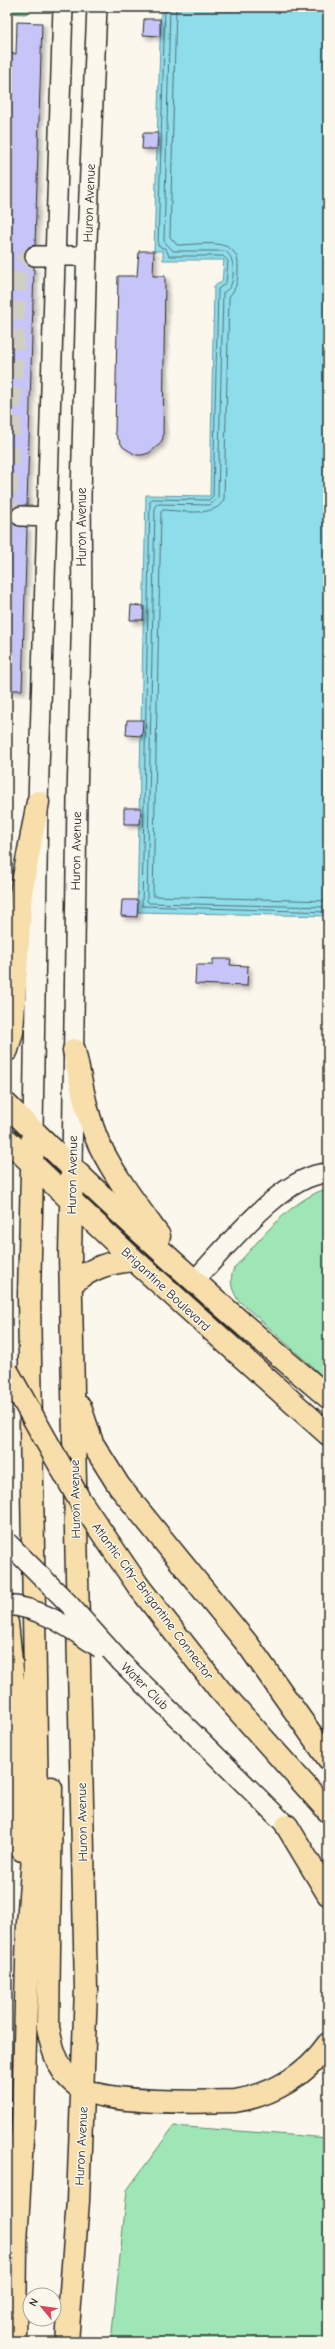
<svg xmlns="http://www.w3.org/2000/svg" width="335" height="2349" font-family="'Comic Neue',sans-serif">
<defs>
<filter id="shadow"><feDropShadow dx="3.5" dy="3.5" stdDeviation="2" flood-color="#0004"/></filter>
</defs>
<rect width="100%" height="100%" fill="#fbf7ec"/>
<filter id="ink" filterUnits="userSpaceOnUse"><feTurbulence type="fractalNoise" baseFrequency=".025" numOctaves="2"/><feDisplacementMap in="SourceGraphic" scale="8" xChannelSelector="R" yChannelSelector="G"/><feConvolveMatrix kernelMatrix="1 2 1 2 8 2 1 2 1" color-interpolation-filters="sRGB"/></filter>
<g filter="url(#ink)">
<!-- green -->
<path fill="#9ee6b5" stroke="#648870" d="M7,7H37L25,14L7,13Z
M320,1191H328V1381L238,1300C231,1288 229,1281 234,1268C260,1240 284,1207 320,1191Z
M174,2126L328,2138V2342H111L127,2190Z"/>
<!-- water -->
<path fill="#8eddeb" stroke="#66969e" d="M161,7H328V916L137,912L146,495L210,496L214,286L222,282L224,260H163V251H154Z"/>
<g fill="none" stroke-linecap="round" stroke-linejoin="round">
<!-- shore -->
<path stroke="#537278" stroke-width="1" d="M165,7L158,246L166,249L169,256H223L228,261L226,283L218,289L213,496L209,500L152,499L150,501L142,906L328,912
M170,7L164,241L173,251H225C235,256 235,278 230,287C229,289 225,291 223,293L218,498L210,505L157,504L155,506L147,901L149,903L328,907
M176,7L170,237L177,245C200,245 240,235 238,268C238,281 237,287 229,297L224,499C216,519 179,510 163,510L161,512L153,896L328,901"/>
</g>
<!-- building -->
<path fill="#c7c5f7" stroke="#2b2b2b" filter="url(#shadow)" d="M144,19H160V36L143,35Z
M17,22L42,23L35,245L29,247L24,256L26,262L34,267L27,505L16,506L10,516L15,525L27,527L22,690H7V53L16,54Z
M143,133H158L157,149H142Z
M139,251H154L153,276H165L163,438L160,444L149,453L142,455H136L123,447L115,433L118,276H137Z
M131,605L144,606L143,620H130Z
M127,720H143L142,736L126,735Z
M124,808H141L140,824H124Z
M122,900H138L137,917L121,916Z
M213,959H231L230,965L248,966L247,986L195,984L196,965H213Z"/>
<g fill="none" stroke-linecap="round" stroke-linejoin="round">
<!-- minor-tunnel -->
<path stroke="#d1cec5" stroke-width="19" stroke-dasharray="19 10" stroke-linecap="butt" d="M21,516L12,512L8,505L17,288C18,274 19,259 35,256"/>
<defs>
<path id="minor" d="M35,256H87
M21,516L48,517
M33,1130L38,802L63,7
M72,1169L77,799L82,603L81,497L87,241L97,7
M194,1281C225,1249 283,1174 328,1173
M121,1662L287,1826"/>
<path id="major" d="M7,1050L12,1032L21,893L38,802
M74,1050C81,1081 86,1115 99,1144C115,1177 138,1207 159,1236
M7,1105C110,1206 217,1304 328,1397
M7,1140L134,1260L328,1434
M71,1284C92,1268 108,1262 134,1260
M80,1407L92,1443L119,1486L249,1646L328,1758
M139,1587L219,1689L328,1811
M7,1623L14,1690L22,1850
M51,1788L48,2027C52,2051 60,2077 83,2089C110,2104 202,2102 235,2101C273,2095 306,2075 328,2044
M287,1826L328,1894
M15,2342L16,2243L23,2121L28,1923L37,1804L29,1296L33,1130
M67,2342L78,2201L86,1989L70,1253L72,1169"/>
</defs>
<!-- minor casing -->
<use href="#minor" stroke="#2b2b2b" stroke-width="22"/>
<!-- major casing -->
<use href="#major" stroke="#2b2b2b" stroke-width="25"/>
<!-- minor -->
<use href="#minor" stroke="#fbf7ec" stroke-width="19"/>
<!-- major -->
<use href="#major" stroke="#f8deab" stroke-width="22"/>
<defs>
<path id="minor-bridge" d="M7,1542L69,1604L121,1662
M7,1605C44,1608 70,1629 100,1648"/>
<path id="major-bridge" d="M7,1371L79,1499L139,1587"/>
</defs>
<!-- minor-bridge casing -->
<use href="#minor-bridge" stroke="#2b2b2b" stroke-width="22" stroke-linecap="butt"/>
<!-- major-bridge casing -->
<use href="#major-bridge" stroke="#2b2b2b" stroke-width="25" stroke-linecap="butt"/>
<!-- minor-bridge -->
<use href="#minor-bridge" stroke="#fbf7ec" stroke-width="19"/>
<!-- major-bridge -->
<use href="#major-bridge" stroke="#f8deab" stroke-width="22"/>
</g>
</g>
<g text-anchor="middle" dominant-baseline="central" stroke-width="3" stroke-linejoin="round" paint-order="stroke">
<!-- street labels -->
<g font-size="13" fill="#2b2b2b" stroke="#fbf7ec">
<text transform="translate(89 203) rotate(-88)">Huron Avenue</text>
<text transform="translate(81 527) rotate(-90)">Huron Avenue</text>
<text transform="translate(76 851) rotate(-89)">Huron Avenue</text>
<text transform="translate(72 1175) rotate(-89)">Huron Avenue</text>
<text transform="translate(166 1289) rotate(43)">Brigantine Boulevard</text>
<text transform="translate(75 1499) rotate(-91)">Huron Avenue</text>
<text transform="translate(153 1601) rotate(53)">Atlantic City–Brigantine Connector</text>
<text transform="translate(145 1686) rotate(45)">Water Club</text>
<text transform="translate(82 1822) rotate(-91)">Huron Avenue</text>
<text transform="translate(81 2146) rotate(-87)">Huron Avenue</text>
</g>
</g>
<!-- margin -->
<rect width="335" height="2349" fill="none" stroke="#fbf7ec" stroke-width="24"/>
<rect x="12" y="12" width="311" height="2325" fill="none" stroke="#2b2b2b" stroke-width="1.5" filter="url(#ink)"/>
<!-- north arrow -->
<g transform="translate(42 2307) rotate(299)"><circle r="19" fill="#fbf7ec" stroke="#a8a59f"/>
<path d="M0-3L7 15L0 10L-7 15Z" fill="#d1495b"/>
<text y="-6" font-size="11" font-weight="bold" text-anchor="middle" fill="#2b2b2b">N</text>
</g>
</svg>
